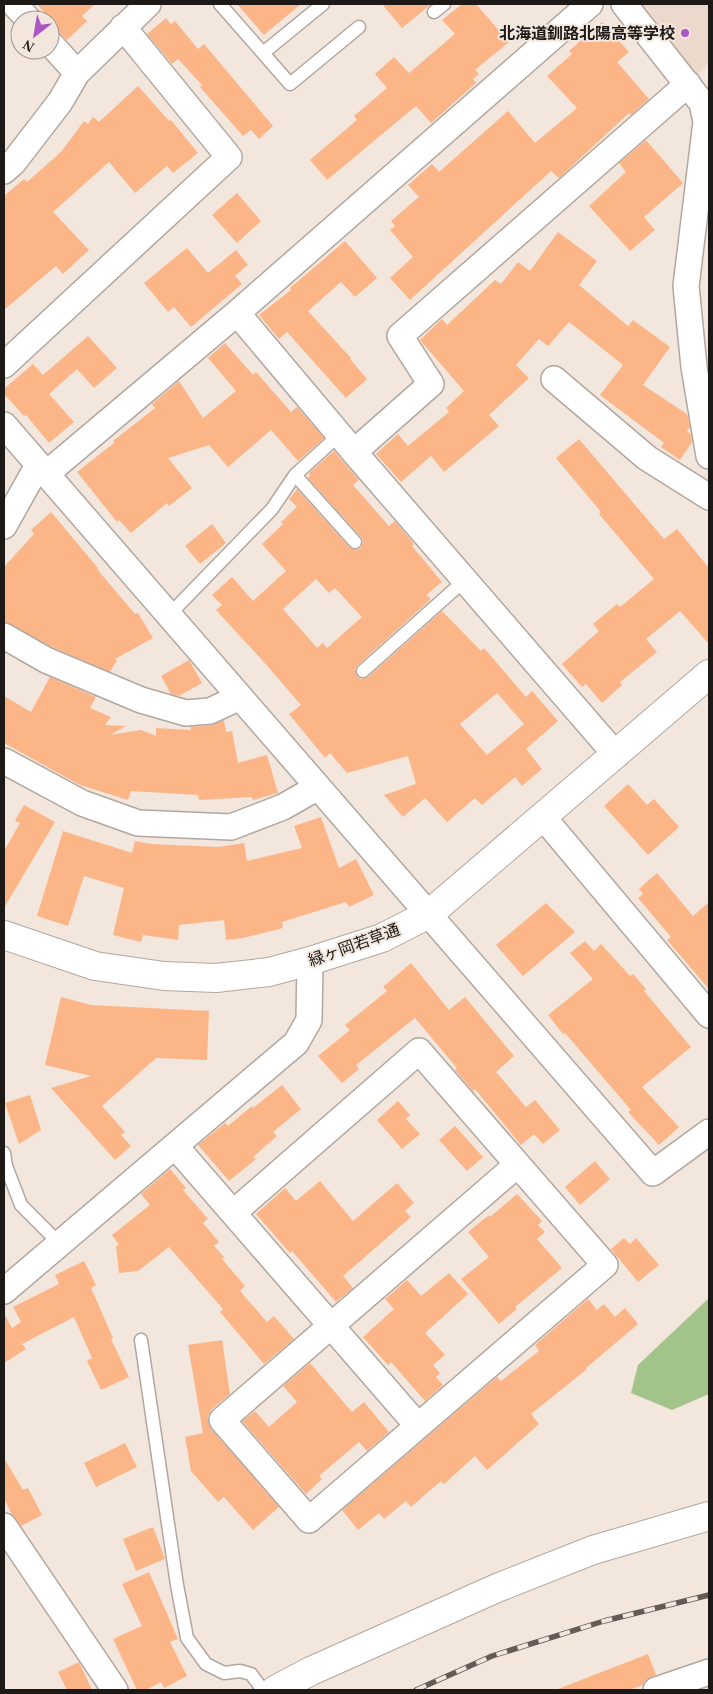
<svg xmlns="http://www.w3.org/2000/svg" width="713" height="1694" font-family="'Times New Roman','Noto Sans JP',serif">
<rect width="100%" height="100%" fill="#f2e6dd"/>
<!-- built -->
<path fill="#ecd9cb" d="M637,4H709V63L696,76Z"/>
<!-- green -->
<path fill="#a2c38a" d="M709,1298V1394L672,1410L631,1393L638,1365Z"/>
<!-- building -->
<path fill="#fcb587" fill-rule="evenodd" d="M37,4H95L82,16L87,21L67,40L50,23V20L46,19L48,17Z
M237,4H301L264,35Z
M382,4H431L402,28Z
M462,4H476L509,42L475,70L479,74L473,79L476,83L431,123L416,106L327,180L310,160L357,120L354,116L387,88L375,74L394,57L409,73L455,34L442,20Z
M166,18L171,24L175,21L198,49L204,44L273,126L259,139L251,130L243,136L200,87L202,85L178,59L172,64L147,34Z
M602,22L629,52L617,62L649,99L631,115L629,113L559,178L551,171L410,300L390,278L413,257L390,230L395,226L391,221L419,197L408,185L432,164L439,172L508,111L535,143L577,108L547,76L572,54L569,51Z
M138,86L169,121L171,120L198,153L173,173L167,166L135,193L109,162L53,212L89,250L63,274L56,266L4,310V196L24,179L27,182L61,152L84,121L88,124L93,117L99,122Z
M646,140L683,183L644,217L655,230L630,251L589,206L626,172L619,163Z
M237,193L261,221L237,243L212,215Z
M558,232L597,261L579,285L628,326L633,320L670,347L643,385L687,414L690,427L687,431L691,434L692,442L680,460L661,447L664,443L600,395L623,365L569,322L548,346L539,339L516,365L529,378L489,415L499,426L444,472L431,456L401,482L376,454L398,434L408,446L449,412L446,408L464,391L420,340L442,319L447,325L495,280L501,284L518,262L530,271Z
M345,241L377,278L355,297L341,282L308,311L351,358L350,359L367,379L346,398L287,332L279,339L259,315L291,290L290,288Z
M187,248L208,273L236,250L248,265L235,276L242,284L191,327L174,307L168,312L144,283Z
M88,336L117,368L94,388L77,369L49,394L74,422L49,443L26,415L24,416L4,394V389L33,364L43,375Z
M225,343L253,375L256,372L291,412L297,407L324,438L298,461L271,430L228,467L209,445L168,458L192,488L169,506L167,503L131,533L119,520L117,522L77,472L114,443L113,441L155,408L152,404L179,381L203,418L236,391L208,358Z
M579,439L664,539L677,529L709,568V644L680,611L646,639L657,652L620,682L622,685L602,703L586,684L582,687L562,664L599,631L593,624L617,604L620,607L654,579L599,514L601,512L556,458Z
M334,451L359,480L353,485L389,526L395,521L414,544L412,546L442,582L426,595L431,599L358,665L355,669L357,676L361,679L368,677L442,611L481,651L484,648L526,697L532,691L558,721L526,749L542,769L522,786L515,777L482,805L475,798L447,822L425,798L403,817L384,795L416,784L408,756L347,773L330,753L325,758L289,714L301,705L263,661L216,610L222,605L212,595L232,577L253,601L286,571L262,544L283,524L281,522L297,507L289,499L297,489L349,547L356,550L361,548L363,541L361,537L308,478L310,475L309,473ZM316,579L329,593L335,588L362,617L327,648L323,643L317,648L283,609ZM497,693L524,724L487,755L460,724Z
M51,512L98,568L97,569L135,614L138,613L153,638L115,659L117,660L110,672L52,647L4,621V567L34,534L31,530Z
M212,524L226,543L200,564L185,546Z
M189,660L202,683L179,696L171,694L161,676Z
M50,677L96,697L90,708L111,717L105,725L126,726L110,735L141,730L156,736V728L191,730L190,727L212,725L224,720L226,732L232,731L238,763L267,755L278,793L253,800L252,797L199,800L198,795L131,791L128,800L80,785L4,743V696L31,712Z
M628,784L647,805L654,799L679,827L648,855L604,806Z
M24,805L55,822L4,908V851L20,823L15,821Z
M321,817L339,868L356,859L374,895L349,907L346,902L282,922L283,928L243,938L226,940L224,920L179,925L178,940L143,935L141,942L113,935L124,888L84,876L68,926L37,916L63,831L132,853L135,841L152,844L219,847L244,843L247,861L302,848L294,826Z
M657,873L693,916L709,902V989L667,940L671,937L638,898L643,894L639,889Z
M546,903L575,932L523,976L496,945Z
M585,941L594,951L601,944L630,976L633,974L646,989L644,991L691,1047L642,1087L679,1127L659,1145L628,1112L631,1110L565,1033L563,1034L548,1015L593,979L570,953Z
M411,963L449,1010L465,997L514,1056L496,1072L526,1107L535,1100L560,1130L543,1144L534,1134L521,1145L475,1089L473,1091L455,1070L457,1068L415,1018L356,1065L359,1069L342,1083L318,1056L350,1030L345,1025L387,991L383,987Z
M61,997L91,1005L209,1011L207,1060L156,1058L102,1106L125,1132L121,1135L131,1146L115,1160L51,1088L91,1076L45,1065Z
M282,1085L301,1109L273,1132L277,1136L253,1157L256,1159L229,1181L198,1145L225,1123L228,1126L252,1106L253,1108Z
M30,1095L41,1130L19,1144L5,1103Z
M398,1101L410,1115L406,1119L420,1134L402,1149L377,1120Z
M455,1126L483,1157L467,1171L439,1140Z
M595,1161L610,1179L580,1205L565,1187Z
M170,1169L186,1188L183,1190L208,1219L203,1223L219,1242L214,1246L224,1257L222,1259L245,1286L240,1291L267,1322L274,1316L294,1339L264,1364L220,1312L223,1309L169,1247L138,1271L119,1273L116,1246L119,1245L112,1235L150,1205L141,1194Z
M320,1181L353,1221L397,1183L414,1203L405,1211L411,1217L343,1276L353,1288L336,1302L292,1251L290,1253L256,1214L285,1188L296,1201Z
M517,1194L542,1221L538,1225L545,1232L537,1239L562,1268L515,1307L517,1309L499,1324L461,1279L489,1257L468,1232L489,1215L490,1217Z
M624,1238L630,1244L636,1238L659,1265L638,1282L611,1249Z
M84,1261L96,1285L91,1288L113,1338L111,1339L129,1377L101,1390L87,1361L92,1358L74,1317L22,1344L26,1349L4,1363V1313L12,1328L21,1322L13,1307L59,1284L55,1275Z
M449,1273L468,1294L425,1333L445,1355L433,1365L440,1373L436,1377L443,1385L425,1401L391,1362L388,1365L363,1337L394,1309L385,1299L407,1280L421,1296Z
M588,1299L597,1310L604,1304L615,1317L625,1308L638,1324L586,1368L587,1369L531,1414L539,1424L487,1470L475,1456L444,1484L441,1481L411,1507L406,1501L384,1519L379,1513L358,1530L342,1510L497,1377L501,1381L539,1351L535,1345Z
M222,1340L230,1394L212,1409L208,1416V1423L211,1429L279,1507L253,1530L224,1497L218,1502L191,1471L185,1437L203,1433L188,1345Z
M310,1363L352,1412L364,1402L389,1432L367,1451L359,1442L319,1476L322,1479L306,1494L242,1421L255,1411L269,1427L297,1402L283,1386Z
M125,1443L137,1467L96,1487L84,1463Z
M4,1458L23,1490L28,1488L42,1515L21,1526L12,1515L4,1498Z
M153,1527L165,1559L136,1571L123,1539Z
M149,1572L178,1639L170,1642L187,1676L164,1688L161,1682L146,1690H137L113,1639L142,1626L122,1584Z
M648,1654L656,1675L646,1680L643,1685L629,1690H558V1689Z
M79,1662L80,1664L92,1690H67L58,1672Z"/>
<g fill="none" stroke-linecap="round" stroke-linejoin="round">
<defs>
<path id="lane" d="M220,4L290,84L359,27
M434,12L444,4
M263,53L323,4
M339,435L295,475L355,542
M169,615L272,509L295,475
M363,671L465,580
M4,1153L6,1166L21,1205L60,1244
M141,1340L177,1585L187,1638L206,1664L224,1673L240,1671L251,1674L263,1690"/>
<path id="street" d="M14,4L29,20
M624,4L702,103L706,122L686,286L694,367L709,456
M50,43L77,73
M4,171L13,163L60,102L77,73L148,4
M237,313L354,452
M4,365L229,157L123,27
M554,379L647,458L709,497
M4,425L653,1173L709,1132
M46,474L237,313L590,4
M4,526L38,465
M4,636L46,660L141,700L186,713L210,711L240,697
M616,755L354,452L431,384L400,336L688,84
M4,761L82,803L138,823L231,827L283,807L318,787
M543,817L709,1015
M175,1146L418,1426
M233,1213L419,1051L605,1265L309,1520L222,1420L517,1165
M4,1291L296,1043L309,1020L310,961
M4,1526L115,1690
M656,1690L709,1672"/>
<path id="secondary" d="M4,935L95,966L164,976L216,978L269,972L310,961L382,938L429,914L709,674
M275,1690L311,1671L497,1588L593,1550L709,1516"/>
</defs>
<!-- lane casing -->
<use href="#lane" stroke="#b2a79e" stroke-width="15"/>
<!-- street casing -->
<use href="#street" stroke="#b2a79e" stroke-width="28"/>
<!-- secondary casing -->
<use href="#secondary" stroke="#b2a79e" stroke-width="30"/>
<!-- lane -->
<use href="#lane" stroke="#fff" stroke-width="12"/>
<!-- street -->
<use href="#street" stroke="#fff" stroke-width="25"/>
<!-- secondary -->
<use href="#secondary" stroke="#fff" stroke-width="28"/>
<defs>
<path id="rail" d="M416,1690L492,1656L604,1621L709,1595"/>
</defs>
<!-- rail casing -->
<use href="#rail" stroke="#625b56" stroke-width="5.5"/>
<!-- rail -->
<use href="#rail" stroke="#f2e6dd" stroke-width="4" stroke-dasharray="11" stroke-linecap="butt"/>
</g>
<!-- markers -->
<circle fill="#ac55c3" stroke="#f2e6dd" stroke-width="2" cx="685" cy="33" r="5"/>
<g text-anchor="middle" dominant-baseline="central" stroke-width="4" stroke-linejoin="round" paint-order="stroke">
<!-- poi labels -->
<g font-size="16" font-weight="bold" fill="#1d1916" stroke="#f2e6dd" text-anchor="end">
<text x="675" y="33">北海道釧路北陽高等学校</text>
</g>
<!-- street labels -->
<g font-size="16" fill="#1d1916" stroke="#f2e6dd">
<text transform="translate(354 945) rotate(-20)">緑ヶ岡若草通</text>
</g>
</g>
<!-- border -->
<rect width="713" height="1694" fill="none" stroke="#1d1916" stroke-width="10"/>
<!-- north arrow -->
<g transform="translate(35 35) rotate(211)"><circle r="24" fill="#f2e6dd" stroke="#9d948d"/>
<path d="M0-4L9 19L0 12L-9 19Z" fill="#ac55c3"/>
<text y="-8" font-size="14" font-weight="bold" text-anchor="middle" fill="#1d1916">N</text>
</g>
</svg>
